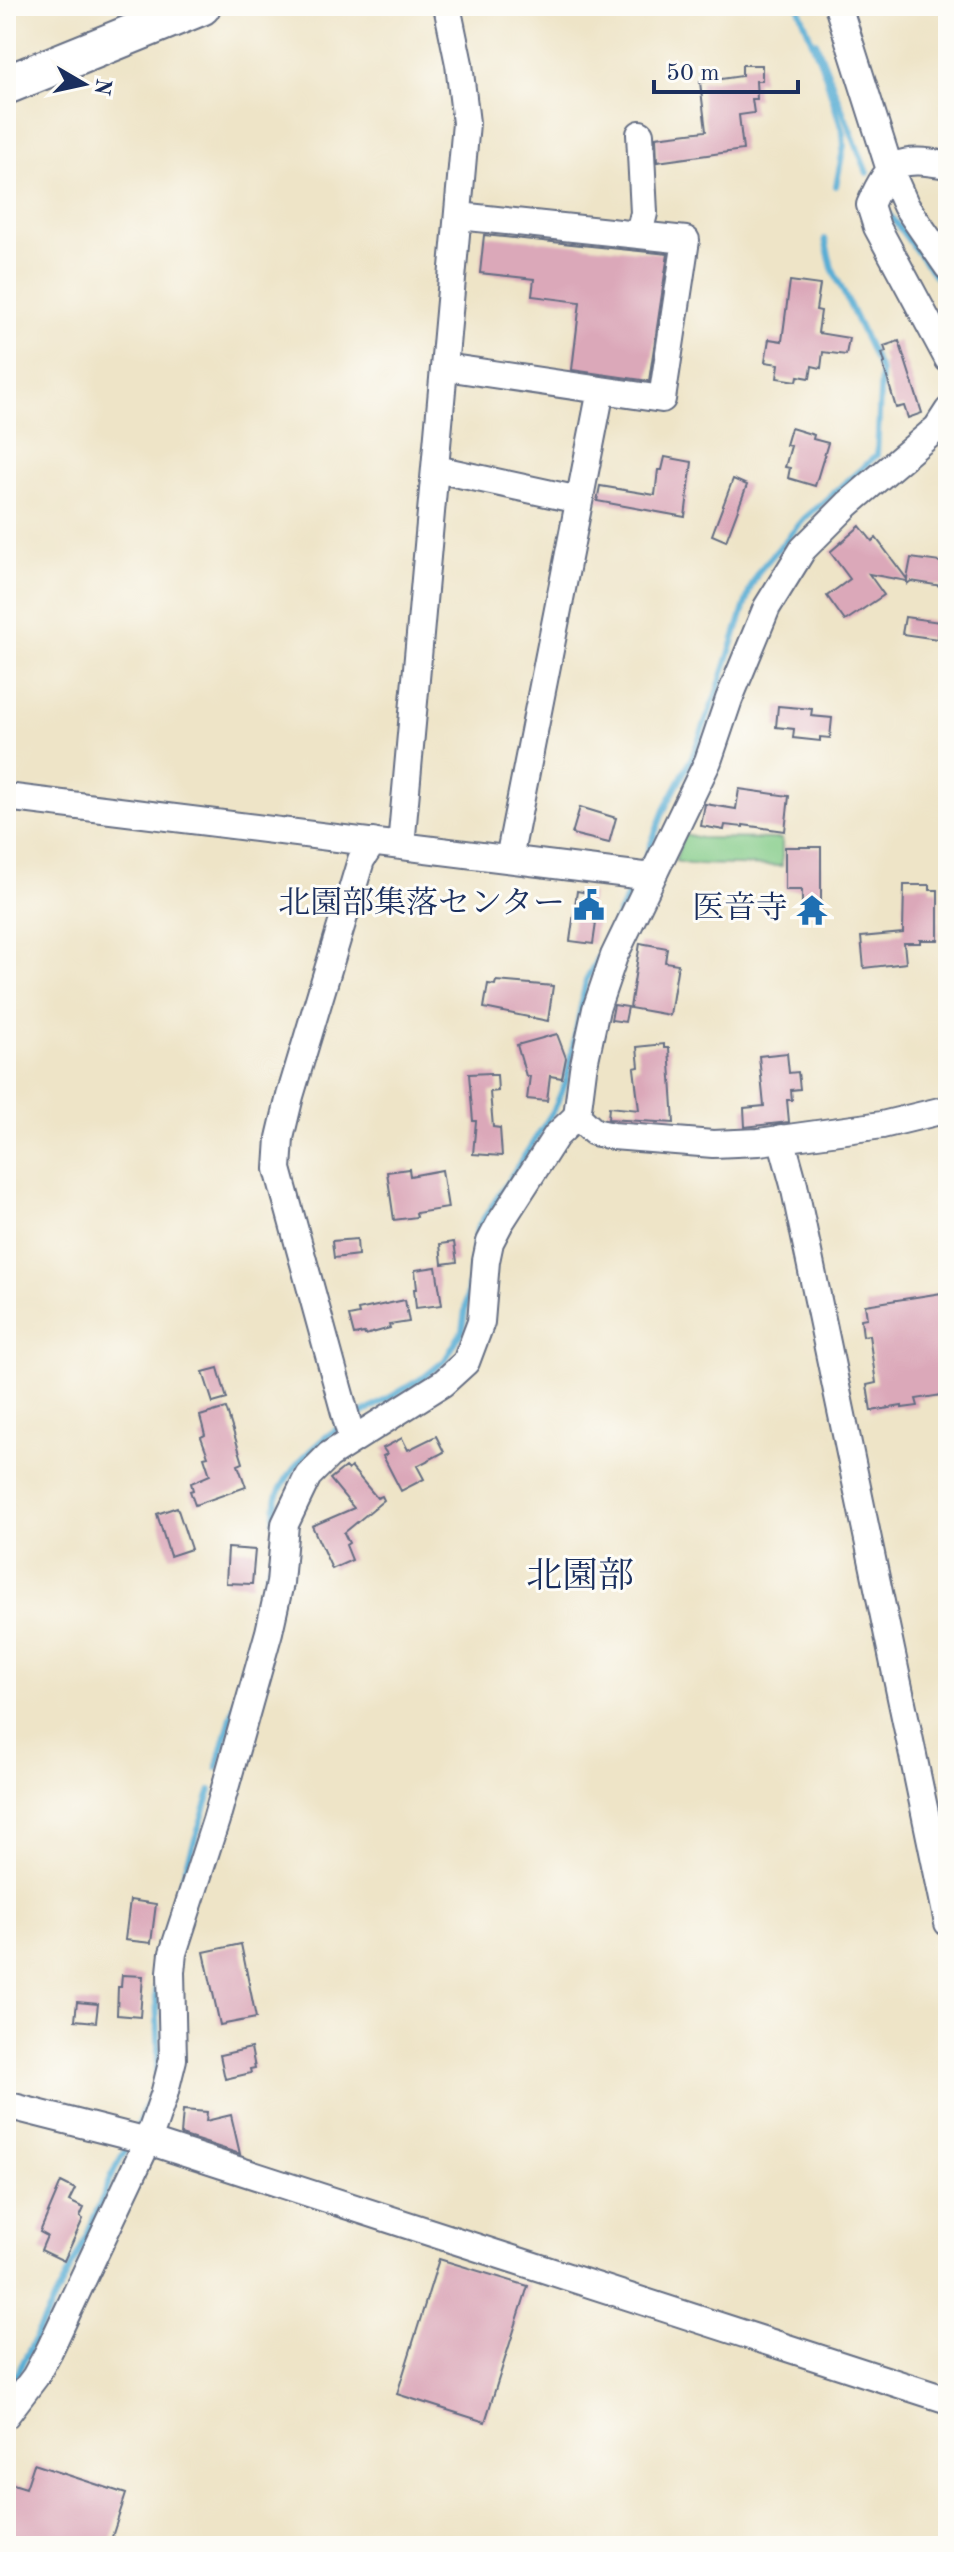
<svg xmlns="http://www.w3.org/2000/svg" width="954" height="2552" font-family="'Old Standard TT','Noto Serif JP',serif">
<rect width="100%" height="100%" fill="#fdfcf7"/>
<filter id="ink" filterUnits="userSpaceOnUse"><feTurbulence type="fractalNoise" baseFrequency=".0125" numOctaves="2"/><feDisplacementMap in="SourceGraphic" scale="16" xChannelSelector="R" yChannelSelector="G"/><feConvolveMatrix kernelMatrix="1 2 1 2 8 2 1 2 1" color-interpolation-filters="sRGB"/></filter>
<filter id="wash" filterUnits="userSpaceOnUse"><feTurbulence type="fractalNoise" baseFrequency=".006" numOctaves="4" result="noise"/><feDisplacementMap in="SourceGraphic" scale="32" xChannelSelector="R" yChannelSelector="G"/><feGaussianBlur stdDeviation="1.8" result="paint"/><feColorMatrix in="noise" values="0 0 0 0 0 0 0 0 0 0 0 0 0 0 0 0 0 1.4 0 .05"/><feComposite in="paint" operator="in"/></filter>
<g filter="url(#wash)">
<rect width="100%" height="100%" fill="#eee4c7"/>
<!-- green -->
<path fill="#81ca86" stroke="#4e7c72" stroke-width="2" d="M684,834L701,838L782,839V866L689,864L675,861Z"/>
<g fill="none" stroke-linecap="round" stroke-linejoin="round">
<!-- stream -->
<path stroke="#58add4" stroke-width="6" d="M798,6L825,74L843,133L844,145L836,186
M816,42L867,173
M883,206L948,293
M642,867L664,810L692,757L717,692L750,589L759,571L805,518L877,455L881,372L832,268L825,239
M353,1419L424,1377L445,1360L462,1331L477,1229L554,1110L566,1081L586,981L635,881
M274,1523C275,1515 275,1505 277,1497C287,1471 316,1442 340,1427
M217,1768L255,1630L269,1565
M164,1940L173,1907L211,1790
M156,2074C163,2034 150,1994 160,1954
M136,2130L151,2093
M6,2389L20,2368L81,2248L116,2166L129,2144"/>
</g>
<g id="blocks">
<!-- building -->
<path fill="#dba8b9" d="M742,65H762V81H756L757,99H752L754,113L739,115L743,150L657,162L656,137L706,131L700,82L742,76Z
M484,235L668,254L649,381L572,370L580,302L532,296L534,279L480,273Z
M790,281L820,285L816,310L821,311L818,333L849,338L846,355L823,352L821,368L812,366L810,378L798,376L797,381L777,378L779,364L765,362L769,339L782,341Z
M899,341L922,413L908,418L904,406L896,408L883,364L885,363L882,353L886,352L884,346Z
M791,428L814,435L813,439L828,443L815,486L788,478L790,468L785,467L791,446L786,445Z
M665,457L692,462L685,517L597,501L600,486L655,495L658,470H662Z
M733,479L747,485L726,541L712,535Z
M860,526L872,541L876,538L907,579L911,558L948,563V587L911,581L907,584V581L869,574L884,595L845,621L827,596L850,579L830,552Z
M905,617L940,622L938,639L902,634Z
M778,706L812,709L811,716L832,718L830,738L820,737V741L793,738L794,729L776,727Z
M739,789L789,796L785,831L743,825V827L725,825L724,830L701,826L705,804L736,809Z
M580,807L616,818L609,843L572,834Z
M785,847H821V914L802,913V890H785Z
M904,885H930V890H938V940H920V943H904L906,963L864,968L861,937L903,933Z
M577,891L593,894L585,920L596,923L593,944L570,941Z
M640,943L667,948L665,962L678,964L670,1015L630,1008Z
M496,981L553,986L548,1021L484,1008L488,984L495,985Z
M614,1005L628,1007L625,1022L611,1020Z
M557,1034L566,1058L562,1078L550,1076L547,1101L527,1099L530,1076H526L517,1045Z
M664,1044V1048H669L674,1123L608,1119L609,1107L639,1110L634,1068L639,1067L637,1047Z
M787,1053L789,1073L798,1072L800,1089L791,1090L792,1100H787L789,1122L745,1127L744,1108L764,1106L759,1056Z
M490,1073V1075H497L498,1091L490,1092L493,1127L500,1128L502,1156L473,1154L476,1121H473L469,1074Z
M409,1169L410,1176L442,1170L448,1208L416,1213L417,1217L394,1220L387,1172Z
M357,1239L358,1255L334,1258L332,1241Z
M454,1242L457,1262L442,1264L440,1244Z
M436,1267L442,1305L416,1308L414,1289H417L415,1270Z
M948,1292V1394L916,1399L918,1406L902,1408V1406L871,1411L867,1385L876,1383L869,1335L863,1336L861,1319L867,1318L865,1305Z
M405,1300L409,1322L389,1325L390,1328L365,1335L364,1333L354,1335L349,1316L359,1314L358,1310Z
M218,1368L227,1399L213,1403L203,1372Z
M226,1408L243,1463L238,1465L246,1487L195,1505L190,1491L193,1490L191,1483L210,1475L204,1457L208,1456L201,1437L205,1435L200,1416Z
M436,1436L444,1452L417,1466L424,1479L401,1491L383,1456L387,1454L383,1448L402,1438L408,1450Z
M345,1467L348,1470L351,1467L377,1498L382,1496L384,1500L344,1533L349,1543L346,1545L352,1560L332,1569L312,1526L354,1508L330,1479Z
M177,1507L191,1549L170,1556L157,1514Z
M228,1548L255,1550L252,1584L226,1583Z
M130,1900L156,1904L151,1943L125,1940Z
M241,1944L256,2018L220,2025L204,1952Z
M122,1975L143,1976L140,2017L117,2015L118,1987H121Z
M77,2002L98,2004L96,2022L75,2020Z
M251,2048L255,2068L250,2069L251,2073L225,2079L220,2055Z
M183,2110L207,2112L206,2121L231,2115L240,2154L181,2135Z
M61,2182L75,2189L69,2201L84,2208L80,2217L83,2219L64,2261L41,2250L47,2236L40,2232Z
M439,2259L528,2286L485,2422L397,2394Z
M34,2464L126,2494L109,2546H6V2496L10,2483L26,2488Z"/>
</g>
</g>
<g filter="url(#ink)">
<use href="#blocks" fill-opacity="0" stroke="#656e83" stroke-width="2"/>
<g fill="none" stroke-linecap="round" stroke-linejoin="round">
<defs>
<path id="minor" d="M838,6L890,170L906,206L948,267
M948,165C900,157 890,159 870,205L877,227L948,359
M639,234L644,213L640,134
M445,367L662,399L686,240L459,216
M436,469L579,500
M6,797L652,877
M401,846L466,123L459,64L447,6
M509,859L601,390
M577,1116L594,1132L613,1136L713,1144L759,1142L882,1125L948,1109
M781,1138L794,1185L948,1923
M352,1439L278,1169L280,1138L290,1096L361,860L373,842
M6,2105L148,2141L948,2400
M6,2415L35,2377L49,2351L148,2141L164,2095L173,2059L171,1972L173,1953L216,1820L269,1632L280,1583L285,1524L308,1476L329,1455L443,1383L466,1362L481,1322L486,1261L490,1242L500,1223L556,1136L577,1116L583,1069L596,1009L614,956L708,761L729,699L767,607L803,549L848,504L937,428L948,411
M948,2546V2545"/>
<path id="highway" d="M6,85L201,6"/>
</defs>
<!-- minor casing -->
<use href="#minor" stroke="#656e83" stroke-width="30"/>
<!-- highway casing -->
<use href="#highway" stroke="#656e83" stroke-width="42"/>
<!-- minor -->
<use href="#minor" stroke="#fff" stroke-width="26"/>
<!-- highway -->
<use href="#highway" stroke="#fff" stroke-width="38"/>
</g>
</g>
<!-- icons -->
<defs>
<symbol id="civic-bare" viewBox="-9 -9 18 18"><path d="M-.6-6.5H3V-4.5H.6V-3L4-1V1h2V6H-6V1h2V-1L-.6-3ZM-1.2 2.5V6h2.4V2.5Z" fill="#1f6fb2" stroke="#fdfcf7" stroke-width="2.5" paint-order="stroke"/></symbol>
<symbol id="temple-bare" viewBox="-9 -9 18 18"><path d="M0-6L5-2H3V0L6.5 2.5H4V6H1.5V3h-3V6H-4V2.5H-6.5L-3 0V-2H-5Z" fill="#1f6fb2" stroke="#fdfcf7" stroke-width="2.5" paint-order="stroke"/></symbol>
</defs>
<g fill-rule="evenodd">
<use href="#civic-bare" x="567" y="883" width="44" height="44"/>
<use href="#temple-bare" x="790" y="888" width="44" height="44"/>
</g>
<g text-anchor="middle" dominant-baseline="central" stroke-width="6" stroke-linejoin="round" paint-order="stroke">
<!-- poi labels -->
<g font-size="32" fill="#1b2f5e" stroke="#fdfcf7" text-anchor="end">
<text x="565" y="905">北園部集落センター</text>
<text x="788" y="910">医音寺</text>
</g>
<!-- quarter labels -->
<g font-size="36" fill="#1b2f5e" stroke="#fdfcf7">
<text x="580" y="1578">北園部</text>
</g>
</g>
<!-- margin -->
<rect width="954" height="2552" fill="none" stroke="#fdfcf7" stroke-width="32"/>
<!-- north arrow -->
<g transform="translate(84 84) rotate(99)" stroke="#fdfcf7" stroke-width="6" paint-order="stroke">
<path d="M0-6L14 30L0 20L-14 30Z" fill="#1b2f5e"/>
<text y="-12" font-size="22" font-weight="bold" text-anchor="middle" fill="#1b2f5e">N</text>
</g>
<!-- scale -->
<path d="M654 80v12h144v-12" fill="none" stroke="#1b2f5e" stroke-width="4"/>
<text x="666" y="80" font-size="24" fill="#1b2f5e" stroke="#fdfcf7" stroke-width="6" paint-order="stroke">50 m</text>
</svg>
